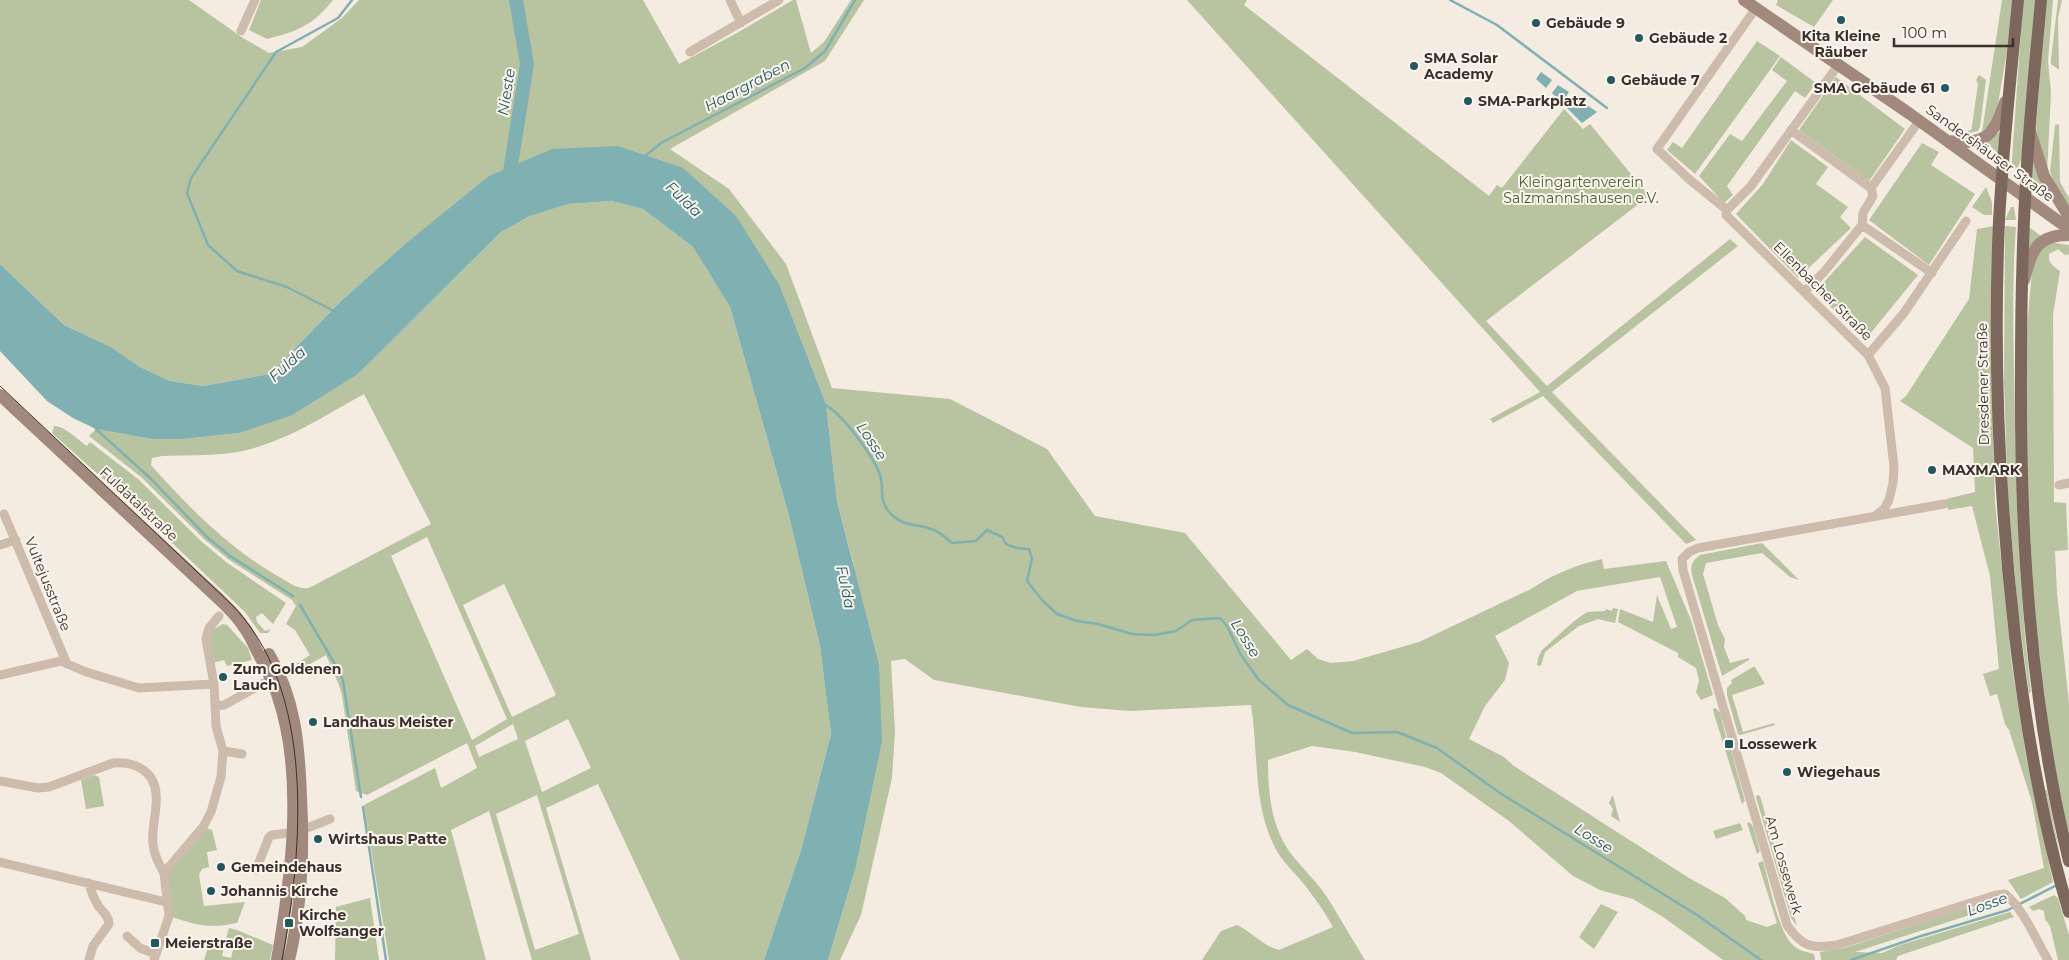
<svg xmlns="http://www.w3.org/2000/svg" width="2069" height="960" font-family="Montserrat,sans-serif">
<rect width="100%" height="100%" fill="#f4ebe1"/>
<!-- green -->
<path fill="#b8c4a0" fill-rule="evenodd" d="M0,0H189L243,38L269,53L302,47L342,18L359,0H643L679,64L737,33L793,0H796L811,53L824,42L851,0H864L825,61L670,149L729,189L786,264L832,388L950,399L1047,449L1095,516L1185,533L1291,660L1307,649L1318,659L1331,663L1353,661L1419,642L1531,589C1553,574 1576,565 1602,559L1604,569L1666,561L1691,620L1713,695L1701,700L1696,692L1699,681L1696,668L1678,657V653L1618,622L1620,609L1653,622L1657,595L1671,629L1677,627L1660,577L1577,591L1495,636L1509,663L1505,680L1485,706L1469,739L1504,757L1514,766L1689,878L1725,898L1745,916L1746,920L1767,927L1777,923L1758,863L1763,861C1769,881 1778,932 1793,945C1799,951 1806,952 1814,954L1815,960H1723L1663,917L1633,899L1600,890L1573,876L1509,821L1441,773L1425,767L1355,752L1312,746L1268,760C1268,793 1271,828 1292,855C1303,869 1317,882 1327,897C1340,918 1352,939 1365,960H1202L1221,931L1237,925C1252,932 1263,946 1279,950L1333,927C1324,911 1314,897 1303,883C1295,873 1285,864 1278,853C1252,809 1259,754 1251,705L1130,711L1081,707L934,680L905,659L891,661L895,732L892,778L861,915L840,960H828L855,870L854,566L837,501L826,404L780,286L683,168L404,245L341,301L270,374L203,386L170,381L140,367L111,347L64,325L0,264Z
M261,0H333C312,26 298,31 267,39L249,30Z
M1187,0H1247L1244,5L1489,196L1497,185L1502,188L1564,109L1583,129L1590,124L1649,196L1486,321L1547,386L1730,239L1738,246L1552,392L1696,540L1686,544L1543,396L1493,423L1490,419L1540,392Z
M1778,0H1833L1814,27L1776,5Z
M2002,0H2012L2007,51L1996,115L1994,122L1982,132Z
M2023,0H2035L2022,158L2018,167L2015,169L2012,166V160Z
M2046,0H2053L2048,61L2051,92L2047,174L2037,136L2036,125Z
M2058,0H2062L2058,18L2059,70L2051,64V60Z
M1757,41L1780,56L1695,174L1667,150L1673,142L1682,148Z
M1781,57L1816,83L1805,98L1795,91L1727,186L1733,195L1724,203L1699,176L1730,134L1742,141L1787,81L1772,70Z
M1979,75L1986,80L1980,127L1978,131L1969,133L1965,131L1971,130L1972,126L1978,84L1976,80Z
M1836,77L1905,129L1869,181L1799,130Z
M2059,124L2060,182L2069,198V205L2056,186L2050,172L2055,125Z
M1998,133H2000L1998,153L1987,143Z
M1791,140L1828,167L1816,184L1848,207L1840,217L1851,228L1798,278L1736,214L1763,184Z
M1922,143L1939,152L1931,165L1975,194L1929,265L1869,220Z
M2033,160L2046,188L2041,191V195L2031,186Z
M1986,187L1992,202V215H1984L1972,207Z
M611,201L643,209L693,247L730,307L788,512L820,646L831,734L801,850L764,960H680L598,784L546,808L591,960H532L489,811L451,830L486,960H389L364,805L435,768L441,788L477,768L467,743L367,795L356,791L342,695L339,685L326,655L289,676L287,670L310,655L295,630L286,624L296,606L292,600L228,559L205,540L141,477L89,436L96,429L152,439H184L239,433L358,374L501,232L530,216L567,204ZM364,394L431,524L309,588C298,590 290,583 281,578C231,550 189,508 151,465L152,458L162,456C184,455 208,456 231,453C280,446 322,417 364,394ZM427,537L507,719L472,740L391,556ZM504,584L556,695L512,717L463,605ZM568,719L591,768L542,792L525,741ZM513,724L518,739L479,757L475,746ZM537,795L579,934L535,950L496,814Z
M2011,207H2014L2016,220H2005Z
M1994,226L1991,339L1995,502L2012,666L2026,756L2053,882L2021,899L2008,880L2044,868L2032,802L2009,730L2005,724L1997,694L1990,696L1983,674L1999,669L1990,576L1972,506L1948,510L1946,499L1975,492L1973,448L1900,401L1906,396L1969,299L1977,229Z
M2005,226L2016,227C2011,291 2014,355 2015,420C2017,511 2020,602 2031,692L2029,693L2018,610L2008,501L2004,382Z
M2029,227L2041,236L2030,247H2028Z
M1865,237L1918,275L1865,340L1815,292Z
M2055,243L2069,245V254L2065,255L2058,249L2049,254C2048,263 2053,266 2060,271L2053,315L2054,502L2066,503L2068,550L2055,551L2057,593L2069,704V839L2050,741L2034,608L2027,470L2026,341L2032,270L2034,259L2045,244Z
M54,426C65,426 78,440 87,446L90,442L138,479L202,542L226,562L286,603L273,624L262,613L256,617L257,622L265,631L271,629L268,633H260L245,612L130,503L52,433Z
M1762,543L1799,580L1790,577L1762,553L1706,563L1703,574L1718,625L1725,639L1724,647L1730,663L1749,658V660L1722,676L1692,575C1690,566 1692,561 1700,555Z
M1613,608L1618,609L1615,623L1598,619L1579,626L1545,652L1541,666L1537,665L1538,658L1542,650L1573,622L1587,612L1605,611L1606,609L1612,611Z
M223,624L227,625L248,648L252,660L227,666L224,660L212,663L208,641L212,630Z
M1753,667H1755L1765,684L1732,695L1743,732L1774,723L1775,725L1740,735L1738,734L1727,695V688L1732,683L1731,680Z
M1715,708L1720,712L1727,741L1730,747L1745,801L1742,804L1714,714L1713,709Z
M94,775L99,777L104,806L86,809L81,780Z
M2045,790H2047L2063,869Z
M1757,795L1760,796L1797,926L1791,918L1756,797Z
M1612,796H1613L1620,822L1611,816L1613,809L1609,803Z
M1749,822L1753,826L1760,851L1757,854L1747,823Z
M1740,823L1743,830L1716,839L1713,831Z
M203,827L212,830L217,850L207,852L209,867L202,869L199,875L204,906L245,902L237,923C208,929 196,925 169,916L164,873Z
M2054,895L2058,898L2069,935V960H2058L2050,926L2045,919L2044,911L2039,909L2033,911L2029,907Z
M370,898L379,960H335L336,907Z
M1997,901L2007,903L1855,952L1882,953L1900,945L2010,912L2014,917L1898,956L1896,960H1821L1820,952L1844,948L1968,908L1970,909Z
M1601,904L1618,912L1594,949L1579,937Z
M229,928L237,930L273,945L270,960H204L209,944L224,947L222,956L231,958L235,942L226,939Z"/>
<!-- water -->
<path fill="#7fb0b2" d="M1541,72L1552,80L1546,88L1536,79Z
M1558,85L1569,92L1562,103L1552,93Z
M1575,97L1597,112L1582,123L1567,108Z
M618,146L683,168L736,216L780,286L826,404L837,501L879,665L882,741L855,870L828,960H764L801,850L831,734L820,646L788,512L730,307L693,247L643,209L611,201L568,204L530,216L501,232L358,374L292,415L239,433L184,439H152L96,429L73,418L47,401L0,351V264L64,325L111,347L140,367L170,381L203,386L270,374L341,301L404,245L489,176L552,149Z"/>
<g fill="none" stroke-linecap="round" stroke-linejoin="round">
<!-- stream -->
<path stroke="#7fb0b2" stroke-width="2.5" d="M1450,0L1497,25L1607,108
M645,156L661,143L805,68L825,51L855,0
M334,311L287,287L237,271L208,245L187,193L191,178L276,52L338,18L352,0
M823,404C841,411 873,456 880,475C885,490 877,499 891,514C905,528 917,523 934,530C940,532 947,539 952,543L976,541L987,530L1002,537L1006,544L1016,548L1029,549L1032,559L1027,581L1042,600L1057,614L1077,621L1098,624L1132,634L1155,635L1176,631L1192,620L1220,618L1227,626L1241,655L1259,680L1288,705L1352,733L1397,732L1437,748L1500,793L1697,915L1761,960
M96,429L150,478L207,537L230,556L293,596
M300,605L339,671L343,681L361,797
M363,807L386,960
M1851,960L1918,937L2008,910L2057,885"/>
<!-- river -->
<path stroke="#7fb0b2" stroke-width="14" d="M508,184L527,64L516,0"/>
<!-- minor -->
<path stroke="#cdbbac" stroke-width="9" d="M730,0L741,23
M1756,8L1657,149L1690,180L1727,210L1726,215L1868,355L1885,388L1894,467L1893,483L1889,500L1884,509L1875,516
M241,31L255,0
M690,52L779,0
M1791,130L1871,188
M1727,210L1751,186L1839,64
M1862,225L1932,273
M1804,292L1824,272L1862,225L1863,213L1873,196L1871,188L1919,121
M1868,355L1904,313L1966,221
M2059,485L2069,483
M1944,504L1698,548L1689,552L1682,559L1683,570L1787,925C1802,947 1812,949 1837,945L1996,895L2005,894C2023,908 2036,940 2048,960
M4,514L67,664
M0,545L16,540
M0,675L61,661L86,672L139,688L214,684
M216,706L224,705L264,683
M223,751L242,754
M0,781L38,788L49,787L113,763C133,761 154,770 156,793C158,810 151,827 153,844C154,855 159,864 164,873
M0,862L166,902
M256,870L269,837L272,835L297,832L330,819
M127,936L140,948L156,954
M89,960L93,946L109,924C109,916 103,912 99,907C94,899 91,892 89,883
M154,960L169,916L164,873L203,827L211,812L221,777L223,751L216,726L214,684L206,639L209,628L219,616"/>
<!-- secondary -->
<path stroke="#a18a7d" stroke-width="12" d="M1744,0L1910,114L2069,229
M2030,131L2044,176L2069,217
M1948,141C1985,146 1994,136 2005,102
M2024,280C2032,252 2035,235 2069,235
M0,395L220,600C228,608 237,616 243,626C249,633 252,641 256,649C264,665 273,680 278,697C305,777 291,879 277,960
M269,654C296,700 299,745 301,797C304,852 302,906 289,960"/>
<!-- primary -->
<path stroke="#7d675c" stroke-width="12" d="M2018,0C2011,74 2003,147 1999,221C1993,360 1999,498 2015,636C2026,729 2042,823 2069,912
M2041,0C2035,66 2028,133 2025,199C2022,257 2021,315 2021,373C2020,537 2030,702 2069,861"/>
<!-- tram -->
<path stroke="#3b302b" stroke-width="1" d="M0,386L230,603C317,689 303,850 282,960"/>
</g>
<!-- markers -->
<g fill="#1f5a5e" stroke="#fbf5ee" stroke-width="2">
<circle cx="1841" cy="20" r="5"/>
<circle cx="1536" cy="23" r="5"/>
<circle cx="1639" cy="38" r="5"/>
<circle cx="1414" cy="66" r="5"/>
<circle cx="1611" cy="80" r="5"/>
<circle cx="1945" cy="88" r="5"/>
<circle cx="1468" cy="101" r="5"/>
<circle cx="1932" cy="470" r="5"/>
<circle cx="223" cy="677" r="5"/>
<circle cx="313" cy="722" r="5"/>
<rect x="1724" y="739" width="10" height="10" rx="2.5"/>
<circle cx="1787" cy="772" r="5"/>
<circle cx="318" cy="839" r="5"/>
<circle cx="221" cy="867" r="5"/>
<circle cx="211" cy="891" r="5"/>
<rect x="284" y="918" width="10" height="10" rx="2.5"/>
<rect x="150" y="938" width="10" height="10" rx="2.5"/>
</g>
<g text-anchor="middle" dominant-baseline="central" stroke-width="4" stroke-linejoin="round" paint-order="stroke">
<!-- poi labels -->
<g font-size="14" font-weight="bold" fill="#3b302b" stroke="#fbf5ee" text-anchor="start">
<text x="1546" y="23">Gebäude 9</text>
<text x="1841" y="36" text-anchor="middle">Kita Kleine<tspan x="1841" dy="16">Räuber</tspan></text>
<text x="1649" y="38">Gebäude 2</text>
<text x="1424" y="58">SMA Solar<tspan x="1424" dy="16">Academy</tspan></text>
<text x="1621" y="80">Gebäude 7</text>
<text x="1935" y="88" text-anchor="end">SMA Gebäude 61</text>
<text x="1478" y="101">SMA-Parkplatz</text>
<text x="1942" y="470">MAXMARK</text>
<text x="233" y="669">Zum Goldenen<tspan x="233" dy="16">Lauch</tspan></text>
<text x="323" y="722">Landhaus Meister</text>
<text x="1739" y="744">Lossewerk</text>
<text x="1797" y="772">Wiegehaus</text>
<text x="328" y="839">Wirtshaus Patte</text>
<text x="231" y="867">Gemeindehaus</text>
<text x="221" y="891">Johannis Kirche</text>
<text x="299" y="915">Kirche<tspan x="299" dy="16">Wolfsanger</tspan></text>
<text x="165" y="943">Meierstraße</text>
</g>
<!-- street labels -->
<g font-size="14" fill="#3b302b" stroke="#fbf5ee">
<text transform="translate(1990 153) rotate(36)">Sandershäuser Straße</text>
<text transform="translate(1823 291) rotate(45)">Ellenbacher Straße</text>
<text transform="translate(1983 384) rotate(-91)">Dresdener Straße</text>
<text transform="translate(139 504) rotate(43)">Fuldatalstraße</text>
<text transform="translate(48 584) rotate(68)">Vultejusstraße</text>
<text transform="translate(1784 865) rotate(74)">Am Lossewerk</text>
</g>
<!-- park labels -->
<g font-size="14" fill="#4a5a2e" stroke="#fbf5ee">
<text x="1581" y="182">Kleingartenverein<tspan x="1581" dy="16">Salzmannshausen e.V.</tspan></text>
</g>
<!-- water labels -->
<g font-size="15" font-style="italic" fill="#1f5a5e" stroke="#fbf5ee">
<text transform="translate(747 85) rotate(-28)">Haargraben</text>
<text transform="translate(506 92) rotate(-81)">Nieste</text>
<text transform="translate(684 199) rotate(44)">Fulda</text>
<text transform="translate(287 364) rotate(-42)">Fulda</text>
<text transform="translate(872 441) rotate(56)">Losse</text>
<text transform="translate(846 587) rotate(78)">Fulda</text>
<text transform="translate(1246 638) rotate(58)">Losse</text>
<text transform="translate(1594 838) rotate(32)">Losse</text>
<text transform="translate(1987 904) rotate(-20)">Losse</text>
</g>
</g>
<!-- scale -->
<path d="M1894 38v8h119v-8" fill="none" stroke="#3b302b" stroke-width="2.5"/>
<text x="1902" y="38" font-size="15" fill="#3b302b" stroke="#fbf5ee" stroke-width="4" paint-order="stroke">100 m</text>
</svg>
